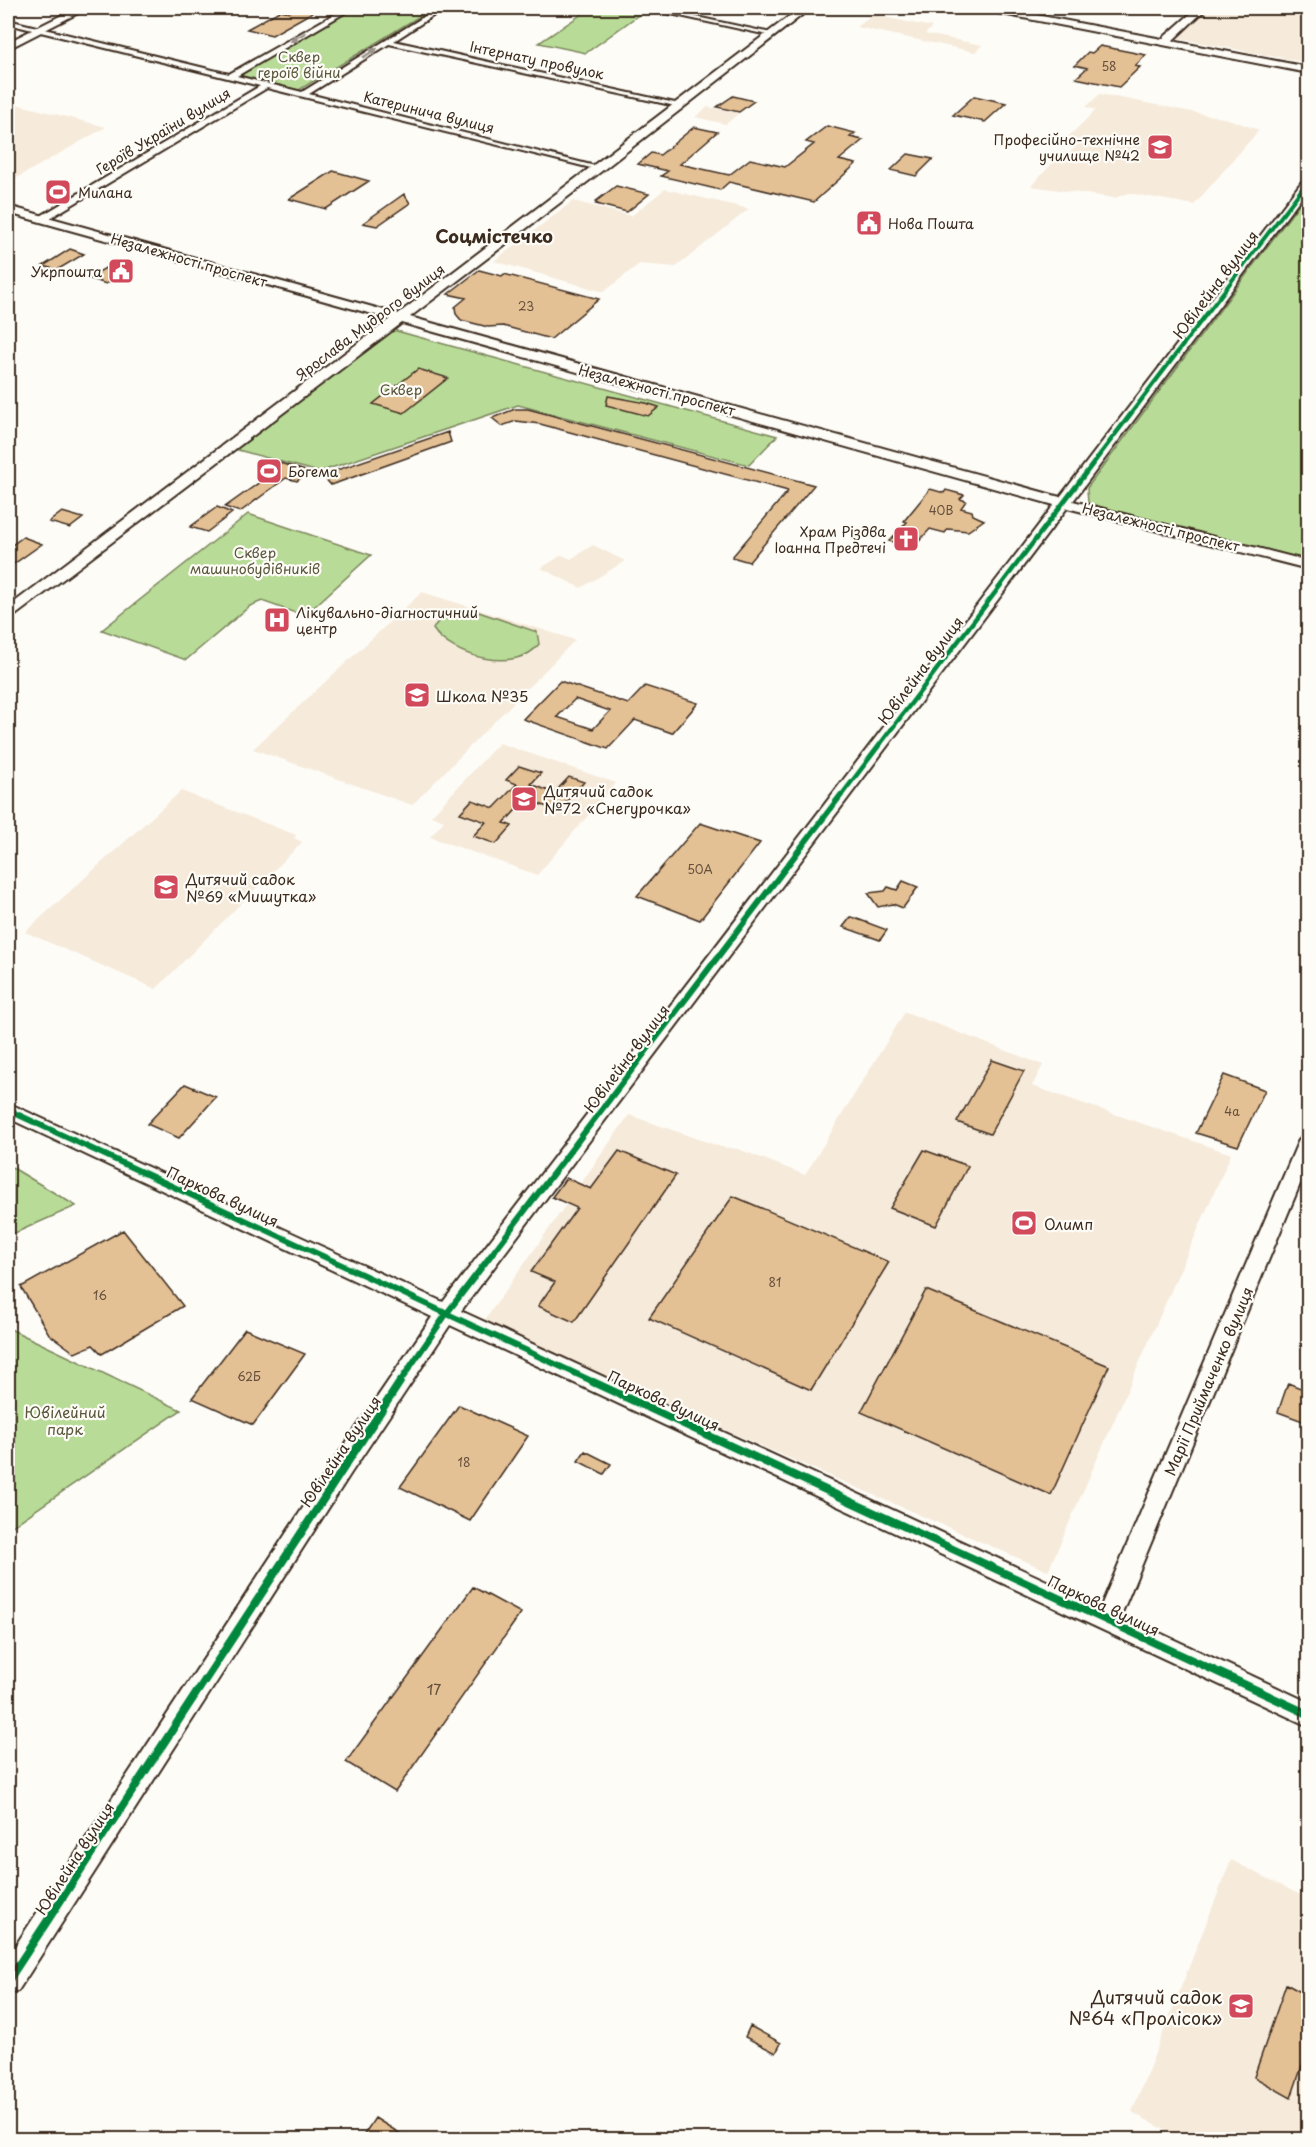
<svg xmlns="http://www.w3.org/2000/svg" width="1316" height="2147" font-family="'Playpen Sans',sans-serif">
<rect width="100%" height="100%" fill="#fdfcf7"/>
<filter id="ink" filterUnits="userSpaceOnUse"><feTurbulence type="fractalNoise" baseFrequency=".0167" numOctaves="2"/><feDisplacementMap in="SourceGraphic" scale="12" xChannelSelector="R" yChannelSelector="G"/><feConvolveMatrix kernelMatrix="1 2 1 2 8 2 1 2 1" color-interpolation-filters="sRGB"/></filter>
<g filter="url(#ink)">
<!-- built -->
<path fill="#f6eada" d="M1206,8H1308V63L1171,37Z
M873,15L932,27L925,34L982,45L975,52L857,27Z
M1100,94L1228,119L1259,130L1194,205L1129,193L1114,198L1031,186L1062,153L1068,154L1082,141L1068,137L1096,110L1086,107Z
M8,102L106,127L8,183Z
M708,107L739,113L726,124L695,117Z
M665,189L749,209L676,267L639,264L604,292L494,261L573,201L631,216Z
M593,545L625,561L581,588L541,568L562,555L571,559Z
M422,592L575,640L412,805L253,749Z
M499,743L616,783L537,875L430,837L444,821L431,816Z
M181,791L296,835L294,838L302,842L156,989L25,932Z
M905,1012L1043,1065L1032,1086L1231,1154L1048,1571L482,1324L629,1115L721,1147L738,1149L805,1175Z
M1231,1860L1308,1899V2139H1181L1132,2112Z"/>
<!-- green -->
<path fill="#b8dc97" stroke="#7a835a" stroke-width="1.5" d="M351,8H433L299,90L239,76Z
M591,8H625L644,11L586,53L539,43Z
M1308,192V560L1088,504L1087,488Z
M393,330L777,436L749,465L518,405L319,472L234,449Z
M248,514L371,555L304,616L262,601L250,606L186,660L102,630Z
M473,610L537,632L539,644C517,674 451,657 433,629C442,612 455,612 473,610Z
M8,1165L76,1206L8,1236Z
M8,1328L181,1410L8,1529Z"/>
<!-- building -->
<path fill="#e4c095" stroke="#3b2a1e" stroke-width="1.5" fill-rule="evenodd" d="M297,8H320L272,35L247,29L281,10L289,12Z
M1100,46L1146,55L1135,66L1140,67L1119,87L1076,78L1087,68L1075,65L1088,52L1092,53Z
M733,96L754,101L739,112L717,107Z
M974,96L1006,103L985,122L953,115Z
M827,126L855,133L850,137L863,140L839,160L856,164L814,202L729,182L720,190L661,176L668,171L638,164L651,153L660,155L694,127L717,132L680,164L729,175L750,159L785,167L814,144L806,142Z
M908,154L933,159L916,176L891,170Z
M333,171L369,181L326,209L289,199Z
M616,186L649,194L627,212L596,204L598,203L595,202Z
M404,194L410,203L377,226L363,223Z
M70,249L84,254L57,270L43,266Z
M114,263L131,268L106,284L88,278Z
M479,270L502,276L504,274L599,299L551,339L503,326L488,327L461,320L456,314L455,307L466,298L448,294Z
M418,369L448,378L404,413L373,404Z
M608,396L646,403L659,407L648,416L606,405Z
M515,409H528L814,485L749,562L732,557L788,491L540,424L516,421L502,426L492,418Z
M448,432L451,442L331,485L322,475Z
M280,463L309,472L297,481L286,478L240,512L225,507L267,477L264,476Z
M930,489L944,493L946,490L964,495L960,499L966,501L961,508L972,511L973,515L984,520L968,531L948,529L945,533L930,529L914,547L889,541L907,522L904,521Z
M217,507L232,513L207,532L190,527Z
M62,512L83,518L70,528L49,522Z
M23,537L42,544L8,568V548Z
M560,681L628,704L645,686L698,703L672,733L635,720L608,749L523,719ZM575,699L610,711L593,729L557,717Z
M519,766L541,773L531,784L554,793L569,777L584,782L558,811L526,799L504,823L512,826L496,844L473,836L486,822L460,813L472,800L494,808L517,784L506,780Z
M700,823L760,843L700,920L637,896Z
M903,881L918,887L903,908L893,904L878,907L868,893L885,891L888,887L897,890Z
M851,917L860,920L887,930L880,940L843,927Z
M992,1060L1024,1071L990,1134L957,1122Z
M1224,1075L1265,1090L1238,1146L1196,1133Z
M185,1084L216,1097L179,1138L147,1124Z
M924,1150L968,1166L936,1226L890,1208Z
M619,1151L676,1175L574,1322L538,1306L555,1282L531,1272L577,1208L552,1197L566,1178L591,1189Z
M733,1196L889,1262L811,1390L649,1318Z
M123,1230L183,1306L102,1354L93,1345L75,1353L49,1334L21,1287Z
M926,1290L1109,1366L1051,1495L861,1412Z
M245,1329L305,1354L253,1425L192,1398Z
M1288,1383L1308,1391V1423L1278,1412Z
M459,1405L528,1436L470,1521L400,1487Z
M585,1451L611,1464L604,1474L578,1461Z
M473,1587L521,1613L395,1792L346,1762Z
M1286,1984L1308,1996V2066L1303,2063L1291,2098L1254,2077Z
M750,2026L781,2043L776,2053L745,2037Z
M375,2118L409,2139H361Z"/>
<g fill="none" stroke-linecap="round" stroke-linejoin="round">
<defs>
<path id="street" d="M345,8H353L237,76L302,92L438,8H445L394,41L684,105L680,107L389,44L309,94L603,168L599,170L267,88L45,221H39V217L260,86L8,24V20L229,74Z
M643,8H655L776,34L772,36Z"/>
<path id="secondary" d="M76,8H88L8,49V42Z
M800,8H811L603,170L410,317L1060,497L1304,179L1308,178V188L1073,501L1308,561V569L1067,508L461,1311L1101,1606L1298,1142L1301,1137L1308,1135V1165L1121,1615L1308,1702V1726L450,1325L351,1473L18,1991L8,1995V1957L335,1459L432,1317L8,1118V1103L443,1302L1054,505L402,323L13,617L8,619V607L390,319L8,213V206L398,314Z
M982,8H1000L1162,39L1197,8H1207L1172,41L1308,67V73L987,11Z"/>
</defs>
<!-- street casing -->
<use href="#street" stroke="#3b2a1e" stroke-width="4"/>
<!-- secondary casing -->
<use href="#secondary" stroke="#3b2a1e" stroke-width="4"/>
<!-- street -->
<use href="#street" fill="#fdfcf7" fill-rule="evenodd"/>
<!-- secondary -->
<use href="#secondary" fill="#fdfcf7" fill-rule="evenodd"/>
<defs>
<path id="cycleway-far3" d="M1182,346L1308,181"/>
<path id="cycleway-far2" d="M840,797L1183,345"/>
<path id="cycleway-far1" d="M8,1110L596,1383
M399,1383L447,1313L841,795"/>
<path id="cycleway" d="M593,1382L1308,1714
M8,1981L400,1382"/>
</defs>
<!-- cycleway-far3 casing -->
<use href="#cycleway-far3" stroke="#fdfcf7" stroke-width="6"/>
<!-- cycleway-far2 casing -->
<use href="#cycleway-far2" stroke="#fdfcf7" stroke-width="8"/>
<!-- cycleway-far1 casing -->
<use href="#cycleway-far1" stroke="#fdfcf7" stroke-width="10"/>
<!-- cycleway casing -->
<use href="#cycleway" stroke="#fdfcf7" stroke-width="11"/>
<!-- cycleway-far3 -->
<use href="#cycleway-far3" stroke="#00873e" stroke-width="4"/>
<!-- cycleway-far2 -->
<use href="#cycleway-far2" stroke="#00873e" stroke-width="4.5"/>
<!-- cycleway-far1 -->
<use href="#cycleway-far1" stroke="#00873e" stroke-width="6"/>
<!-- cycleway -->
<use href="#cycleway" stroke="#00873e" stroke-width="8"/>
</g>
<!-- one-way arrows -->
<defs><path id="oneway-solid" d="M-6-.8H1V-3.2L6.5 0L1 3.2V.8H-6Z" transform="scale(1.5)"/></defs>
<g fill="#9c938a">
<use href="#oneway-solid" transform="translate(298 37) rotate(150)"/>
<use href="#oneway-solid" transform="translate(370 53) rotate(-32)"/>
</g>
</g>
<!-- icons -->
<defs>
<symbol id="university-square" viewBox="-11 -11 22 22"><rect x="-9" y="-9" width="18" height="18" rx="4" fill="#d1495b" stroke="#fdfcf7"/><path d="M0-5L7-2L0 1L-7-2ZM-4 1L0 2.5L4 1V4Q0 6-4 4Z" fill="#fff"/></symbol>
<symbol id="stadium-square" viewBox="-11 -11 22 22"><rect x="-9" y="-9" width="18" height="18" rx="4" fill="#d1495b" stroke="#fdfcf7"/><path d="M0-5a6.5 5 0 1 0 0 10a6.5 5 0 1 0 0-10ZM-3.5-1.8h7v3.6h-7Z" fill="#fff"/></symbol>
<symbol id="civic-square" viewBox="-11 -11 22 22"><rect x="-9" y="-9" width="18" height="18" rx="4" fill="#d1495b" stroke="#fdfcf7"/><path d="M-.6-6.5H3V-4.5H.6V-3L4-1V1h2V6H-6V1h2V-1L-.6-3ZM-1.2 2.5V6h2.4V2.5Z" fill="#fff"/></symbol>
<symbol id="church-square" viewBox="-11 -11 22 22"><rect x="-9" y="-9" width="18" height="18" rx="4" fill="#d1495b" stroke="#fdfcf7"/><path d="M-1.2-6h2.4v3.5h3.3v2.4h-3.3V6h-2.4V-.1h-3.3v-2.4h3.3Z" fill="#fff"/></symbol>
<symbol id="hospital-square" viewBox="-11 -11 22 22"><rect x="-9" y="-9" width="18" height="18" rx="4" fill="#d1495b" stroke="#fdfcf7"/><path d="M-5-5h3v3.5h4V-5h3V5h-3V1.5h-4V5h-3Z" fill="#fff"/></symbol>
<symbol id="school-square" viewBox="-11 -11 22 22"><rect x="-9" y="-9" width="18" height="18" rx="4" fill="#d1495b" stroke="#fdfcf7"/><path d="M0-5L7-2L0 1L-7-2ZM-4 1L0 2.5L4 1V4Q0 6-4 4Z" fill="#fff"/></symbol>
</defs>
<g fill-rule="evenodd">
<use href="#university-square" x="1145" y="132" width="30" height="30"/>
<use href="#stadium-square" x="43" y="177" width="30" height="30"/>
<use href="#civic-square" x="854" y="208" width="30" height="30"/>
<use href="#civic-square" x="106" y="256" width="30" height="30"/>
<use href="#stadium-square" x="254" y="456" width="30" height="30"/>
<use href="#church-square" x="891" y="524" width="30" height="30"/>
<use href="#hospital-square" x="262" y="605" width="30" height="30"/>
<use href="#school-square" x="402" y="680" width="30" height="30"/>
<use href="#school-square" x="509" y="784" width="30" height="30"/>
<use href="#school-square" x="151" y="872" width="30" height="30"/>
<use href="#stadium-square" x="1009" y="1208" width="30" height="30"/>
<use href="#school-square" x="1226" y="1991" width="30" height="30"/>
</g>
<g text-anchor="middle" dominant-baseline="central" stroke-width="4.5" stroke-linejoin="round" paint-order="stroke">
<!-- number labels -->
<g font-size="12" fill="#65503c">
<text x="1109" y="66">58</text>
<text x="526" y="306">23</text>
<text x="941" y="510">40В</text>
<text x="700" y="869">50А</text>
<text x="1232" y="1111">4а</text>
<text x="775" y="1282">81</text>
<text x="100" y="1295">16</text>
<text x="249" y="1376">62Б</text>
<text x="464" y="1462">18</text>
</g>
<!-- far-park labels -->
<g font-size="14" fill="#5a563c" stroke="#fdfcf7">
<text x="299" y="56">Сквер<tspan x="299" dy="16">героїв війни</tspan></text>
<text x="401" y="389">Сквер</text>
<text x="255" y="552">Сквер<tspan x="255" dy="16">машинобудівників</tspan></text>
</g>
<!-- far-street labels -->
<g font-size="14" fill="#3b2a1e" stroke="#fdfcf7">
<text transform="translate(537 60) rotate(12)">Інтернату провулок</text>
<text transform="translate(429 112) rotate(14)">Катеринича вулиця</text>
<text transform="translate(163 131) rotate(-31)">Героїв України вулиця</text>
<text transform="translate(189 260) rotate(16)">Незалежності проспект</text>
<text transform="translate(370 322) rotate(-37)">Ярослава Мудрого вулиця</text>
<text transform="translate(657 390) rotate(15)">Незалежності проспект</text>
<text transform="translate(1161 527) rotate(14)">Незалежності проспект</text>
</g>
<!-- far-poi labels -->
<g font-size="14" fill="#3b2a1e" stroke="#fdfcf7" text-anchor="start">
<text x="1140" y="139" text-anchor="end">Професійно-технічне<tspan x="1140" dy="16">училище №42</tspan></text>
<text x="78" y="192">Милана</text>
<text x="888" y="223">Нова Пошта</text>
<text x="102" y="271" text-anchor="end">Укрпошта</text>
<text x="288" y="471">Богема</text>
<text x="886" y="531" text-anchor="end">Храм Різдва<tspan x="886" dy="16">Іоанна Предтечі</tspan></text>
<text x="296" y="612">Лікувально-діагностичний<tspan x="296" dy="16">центр</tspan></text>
</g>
<!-- street labels -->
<g font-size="15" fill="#3b2a1e" stroke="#fdfcf7">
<text transform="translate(1215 284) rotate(-53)">Ювілейна вулиця</text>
<text transform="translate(920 670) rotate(-53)">Ювілейна вулиця</text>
<text transform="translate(626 1058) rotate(-53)">Ювілейна вулиця</text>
<text transform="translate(223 1196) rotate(25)">Паркова вулиця</text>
<text transform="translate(1208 1381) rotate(-67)">Марії Приймаченко вулиця</text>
<text transform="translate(664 1400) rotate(25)">Паркова вулиця</text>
<text transform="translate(340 1451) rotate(-56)">Ювілейна вулиця</text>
<text transform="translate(1104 1605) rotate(25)">Паркова вулиця</text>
<text transform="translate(74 1858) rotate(-57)">Ювілейна вулиця</text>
</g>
<!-- poi labels -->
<g font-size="15" fill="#3b2a1e" stroke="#fdfcf7" text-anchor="start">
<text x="436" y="695">Школа №35</text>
<text x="544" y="790">Дитячий садок<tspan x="544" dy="17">№72 «Снегурочка»</tspan></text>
<text x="186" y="878">Дитячий садок<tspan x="186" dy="17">№69 «Мишутка»</tspan></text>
<text x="1044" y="1223">Олимп</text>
</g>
<!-- park labels -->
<g font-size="15" fill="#5a563c" stroke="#fdfcf7">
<text x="65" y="1411">Ювілейний<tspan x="65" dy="17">парк</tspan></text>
</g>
<!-- near-number labels -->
<g font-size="15" fill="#65503c">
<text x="434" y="1688">17</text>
</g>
<!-- far-district labels -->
<g font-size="18" font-weight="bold" fill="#3b2a1e" stroke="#fdfcf7">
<text x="494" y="235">Соцмістечко</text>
</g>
<!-- near-poi labels -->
<g font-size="18" fill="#3b2a1e" stroke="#fdfcf7" text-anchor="end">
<text x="1222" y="1996">Дитячий садок<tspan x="1222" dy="21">№64 «Пролісок»</tspan></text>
</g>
</g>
<!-- margin -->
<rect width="1316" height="2147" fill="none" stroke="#fdfcf7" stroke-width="30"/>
<rect x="15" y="15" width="1286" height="2117" fill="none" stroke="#3b2a1e" stroke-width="2" filter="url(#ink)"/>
</svg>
